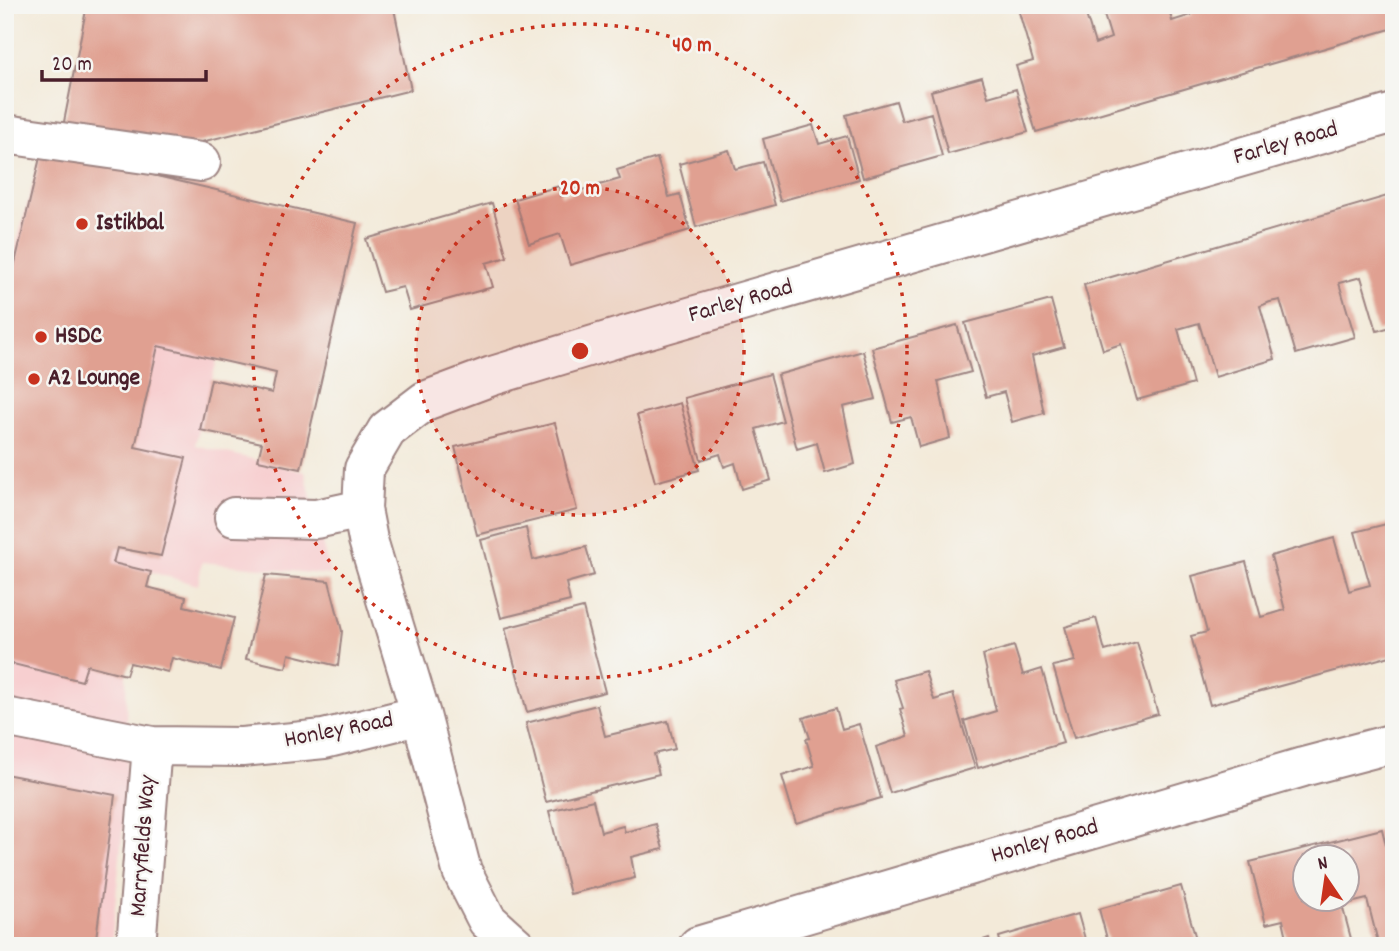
<svg xmlns="http://www.w3.org/2000/svg" width="1399" height="951" font-family="Dekko,sans-serif">
<rect width="100%" height="100%" fill="#f6f6f2"/>
<filter id="ink" filterUnits="userSpaceOnUse"><feTurbulence type="fractalNoise" baseFrequency=".0143" numOctaves="2"/><feDisplacementMap in="SourceGraphic" scale="14" xChannelSelector="R" yChannelSelector="G"/><feConvolveMatrix kernelMatrix="1 2 1 2 8 2 1 2 1" color-interpolation-filters="sRGB"/></filter>
<filter id="wash" filterUnits="userSpaceOnUse"><feTurbulence type="fractalNoise" baseFrequency=".00686" numOctaves="4" result="noise"/><feDisplacementMap in="SourceGraphic" scale="28" xChannelSelector="R" yChannelSelector="G"/><feGaussianBlur stdDeviation="1.57" result="paint"/><feColorMatrix in="noise" values="0 0 0 0 0 0 0 0 0 0 0 0 0 0 0 0 0 1.4 0 .05"/><feComposite in="paint" operator="in"/></filter>
<g filter="url(#wash)">
<rect width="100%" height="100%" fill="#f3ead9"/>
<!-- built -->
<path fill="#f7cfd0" d="M42,149L357,223L319,383L217,360L195,445L305,472L330,575L202,562L198,585L151,572L126,675L127,788L111,946H5V287Z"/>
<g id="blocks">
<!-- building -->
<path fill="#e0a091" fill-rule="evenodd" d="M87,5H407L394,9L411,90L189,145L63,127Z
M1017,5H1083L1095,44L1111,38L1101,5H1168L1172,21L1191,15L1188,5H1394V28L1036,132L1016,66L1033,61Z
M982,77L988,97L1016,89L1028,132L948,154L931,91Z
M896,101L902,121L931,113L942,156L863,178L846,115Z
M813,125L819,144L847,136L859,179L780,201L763,139Z
M42,149L357,223L301,469L258,460L262,443L200,430L211,379L272,393L276,373L158,346L135,447L186,458L161,556L117,548L113,563L151,572L147,587L186,597L184,606L234,618L221,670L172,658L168,672L130,663L126,675L87,665L82,681L5,662V305Z
M729,150L735,169L763,162L775,205L696,227L679,164Z
M657,158L669,197L680,194L690,230L570,265L560,234L529,244L515,199L559,186L561,196L620,179L617,170Z
M1394,194V326L1377,331L1361,277L1339,283L1355,337L1296,354L1280,300L1270,302L1260,306L1275,359L1215,377L1199,323L1178,329L1193,384L1137,400L1121,344L1103,350L1084,285Z
M492,203L507,257L486,263L493,287L410,310L403,287L382,292L366,239Z
M1051,300L1064,347L1032,356L1044,413L1012,422L1004,392L986,397L965,323Z
M957,325L971,372L938,381L950,438L919,447L911,417L892,422L872,348Z
M863,351L876,399L843,407L855,464L825,473L817,443L797,449L777,375Z
M770,374L783,421L756,429L771,480L742,489L735,463L724,467L720,454L701,460L684,398Z
M680,403L699,470L655,482L637,415Z
M555,423L577,510L477,535L455,447Z
M1394,522V655L1210,705L1191,636L1207,632L1192,576L1246,562L1261,617L1272,614L1285,610L1271,556L1334,538L1349,591L1355,589L1370,585L1355,532Z
M526,528L533,560L586,547L594,575L566,583L570,601L501,618L481,540Z
M266,575L329,581L342,631L338,666L289,654L286,668L246,659Z
M583,608L605,692L527,712L505,628Z
M1096,618L1105,651L1137,642L1158,714L1074,738L1053,666L1075,661L1065,627Z
M1014,646L1023,675L1042,669L1063,743L978,768L964,721L996,711L983,655Z
M925,671L934,700L953,694L975,768L890,793L876,747L908,736L900,709L903,708L894,680Z
M597,705L605,736L668,721L675,749L654,754L659,774L546,802L526,723Z
M836,708L842,729L859,724L881,798L796,823L782,776L814,766L806,739L810,738L803,718Z
M5,774L115,795L95,946H5Z
M593,800L601,832L623,826L625,832L656,824L663,849L631,857L635,878L570,894L549,811Z
M1382,829L1394,878V946H1379L1367,899L1342,905L1353,946H1289L1283,920L1266,924L1250,862ZM1304,856H1346L1347,899L1304,898Z
M1181,886L1198,946H1109L1099,909Z
M1078,914L1087,946H1001L999,937Z
M989,938L992,946H968V945Z"/>
</g>
</g>
<g filter="url(#ink)">
<use href="#blocks" fill-opacity="0" stroke="#9e8482" stroke-width="2"/>
<g fill="none" stroke-linecap="round" stroke-linejoin="round">
<defs>
<path id="minor" d="M5,134L201,162
M234,517L316,519L362,509
M421,715L368,540L362,509L364,469L387,430L425,401L492,376L617,338L1394,113
M5,717L152,746L242,747L324,739L421,715L462,871L487,920L516,946
M136,946L152,746
M698,946L1303,767L1394,743"/>
</defs>
<!-- minor casing -->
<use href="#minor" stroke="#9e8482" stroke-width="42"/>
<!-- minor -->
<use href="#minor" stroke="#fff" stroke-width="38"/>
</g>
</g>
<!-- distance rings -->
<circle cx="580" cy="351" r="164" fill="#c8321e" fill-opacity=".12"/>
<g fill="none" stroke="#c8321e" stroke-width="3.5" stroke-dasharray="3.5 7">
<circle cx="580" cy="351" r="164"/>
<circle cx="580" cy="351" r="327"/>
</g>
<!-- markers -->
<g fill="#c8321e" stroke="#f6f6f2" stroke-width="2.5">
<circle cx="82" cy="224" r="7"/>
<circle cx="41" cy="337" r="7"/>
<circle cx="34" cy="379" r="7"/>
</g>
<g text-anchor="middle" dominant-baseline="central" stroke-width="5" stroke-linejoin="round" paint-order="stroke">
<!-- street labels -->
<g font-size="24" fill="#4a1f2b" stroke="#f6f6f2">
<text transform="translate(1286 144) rotate(-16)">Farley Road</text>
<text transform="translate(741 302) rotate(-16)">Farley Road</text>
<text transform="translate(339 731) rotate(-11)">Honley Road</text>
<text transform="translate(1045 842) rotate(-16)">Honley Road</text>
<text transform="translate(144 846) rotate(-86)">Marryfields Way</text>
</g>
<!-- poi labels -->
<g font-size="24" font-weight="bold" fill="#4a1f2b" stroke="#f6f6f2" text-anchor="start">
<text x="96" y="224">Istikbal</text>
<text x="55" y="337">HSDC</text>
<text x="48" y="379">A2 Lounge</text>
</g>
</g>
<circle cx="580" cy="351" r="10" fill="#c8321e" stroke="#f6f6f2" stroke-width="3.5"/>
<g font-size="21" text-anchor="middle" font-weight="bold" fill="#c8321e" stroke="#f6f6f2" stroke-width="5" stroke-linejoin="round" paint-order="stroke">
<text x="692" y="51">40 m</text>
<text x="580" y="194">20 m</text>
</g>
<!-- margin -->
<rect width="1399" height="951" fill="none" stroke="#f6f6f2" stroke-width="28"/>
<!-- north arrow -->
<g transform="translate(1326 878) rotate(347)"><circle r="33" fill="#f6f6f2" stroke="#b1a0a2" stroke-width="2"/>
<path d="M0-5L12 26L0 18L-12 26Z" fill="#c8321e"/>
<text y="-10" font-size="19" font-weight="bold" text-anchor="middle" fill="#4a1f2b">N</text>
</g>
<!-- scale -->
<path d="M42 70v10h164v-10" fill="none" stroke="#4a1f2b" stroke-width="3.5"/>
<text x="52" y="70" font-size="21" fill="#4a1f2b" stroke="#f6f6f2" stroke-width="5" paint-order="stroke">20 m</text>
</svg>
